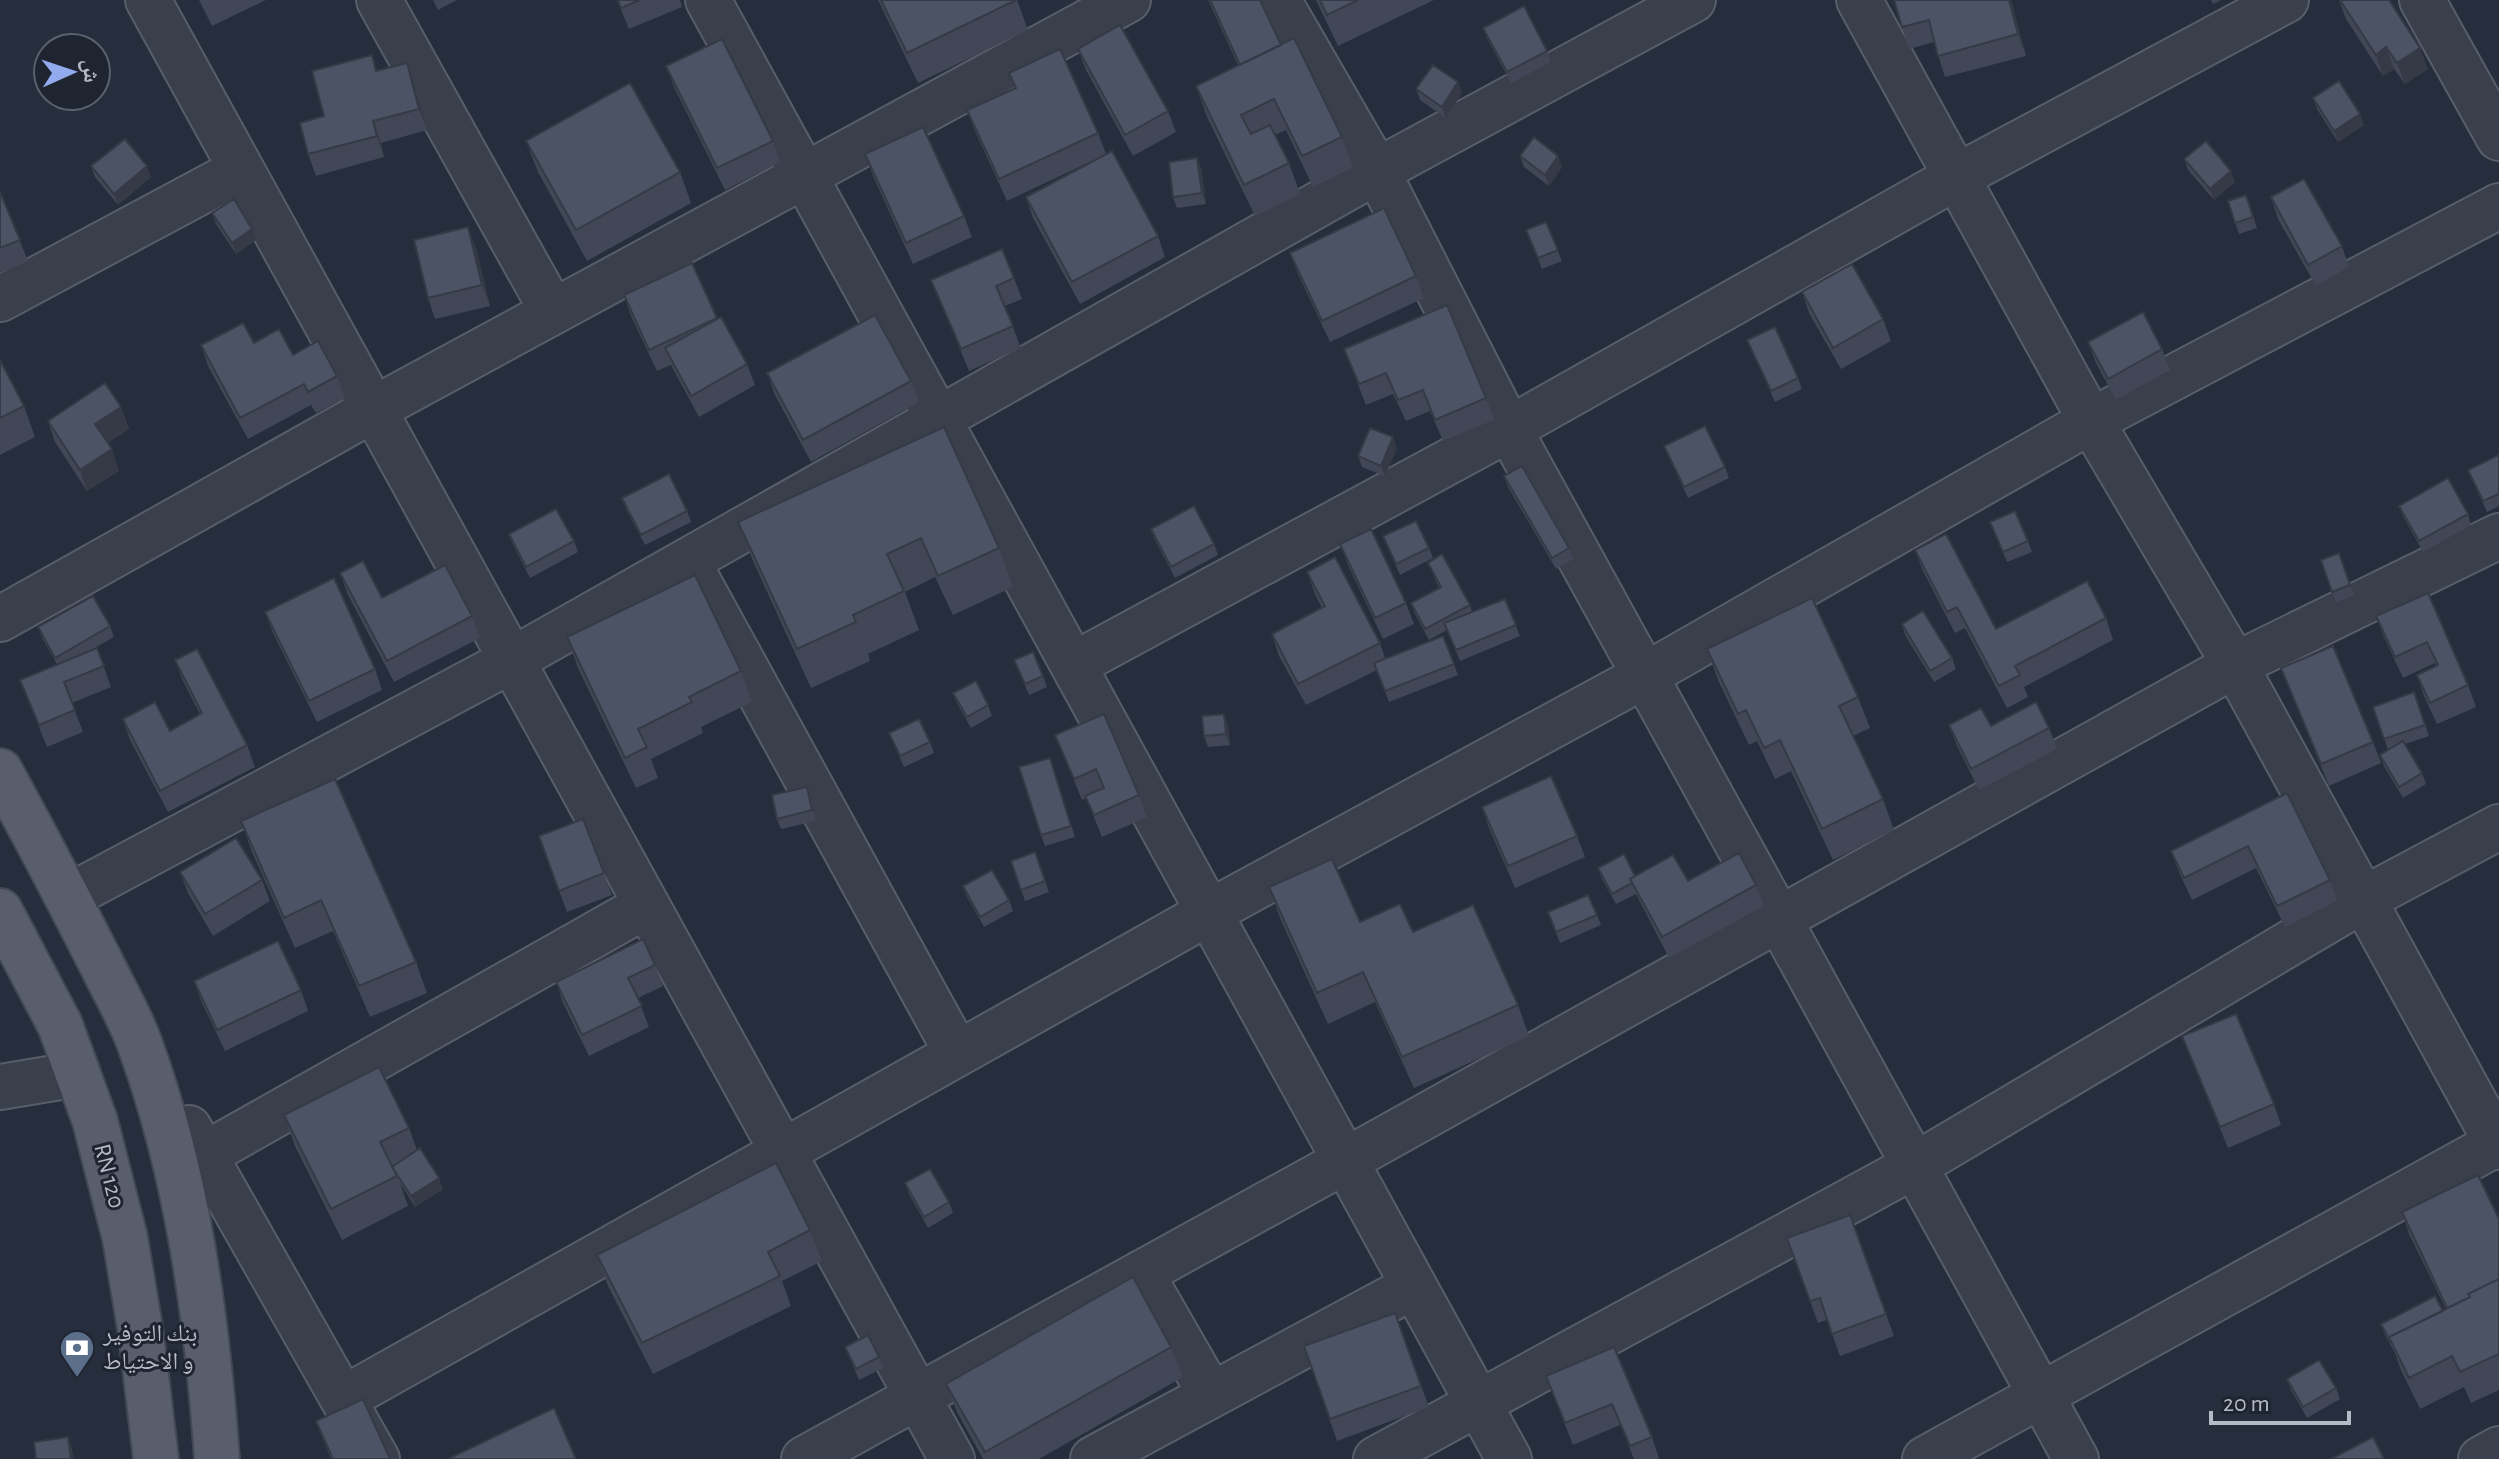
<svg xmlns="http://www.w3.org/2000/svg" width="2499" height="1459" font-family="'Alegreya Sans','Noto Naskh Arabic',sans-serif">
<rect width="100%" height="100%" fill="#262d3c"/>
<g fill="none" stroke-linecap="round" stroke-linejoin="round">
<defs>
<path id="minor" d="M148,0L952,1459
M379,0L553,312
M708,0L1509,1459
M1278,0L1377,171L1509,429L2076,1459
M1859,0L2091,421L2235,665L2499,1147
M2422,0L2499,138
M0,299L241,170
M687,561L957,1053
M0,619L374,409L1128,0
M1073,665L1509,429L1958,176L2286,0
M68,897L512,660L1377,171L1693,0
M0,1087L78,1074
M189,1128L377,1459
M204,1155L647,905
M1141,1273L1211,1395
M343,1399L1208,913L1644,676L2091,421L2499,206
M804,1459L1345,1161L2235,665L2499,536
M1093,1459L1414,1286
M1376,1459L1914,1166L2364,899L2499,827
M1925,1459L2499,1142
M2481,1459L2499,1449"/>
<path id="major" d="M0,771C35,835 69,900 102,965C114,990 129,1015 139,1042C188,1175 207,1318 217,1459
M0,911L60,1025L95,1121L125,1238L141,1334L156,1459"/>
</defs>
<!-- minor casing -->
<use href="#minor" stroke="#585d6a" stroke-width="48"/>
<!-- major casing -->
<use href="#major" stroke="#434855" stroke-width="48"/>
<!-- minor -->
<use href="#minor" stroke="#3a3f4c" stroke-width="44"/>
<!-- major -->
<use href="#major" stroke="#585e6c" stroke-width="44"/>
</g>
<!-- wall -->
<path fill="#414756" d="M199,0H266L212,26Z
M433,0H457L438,10Z
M617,0H680L682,7L629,29Z
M878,0H1017L1028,30L918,83Z
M1208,0H1260L1281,45L1342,137L1353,167L1313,187L1286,130L1275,135L1289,163L1300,194L1255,216L1207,117L1196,86L1238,65Z
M1316,0H1434L1338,46Z
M2011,0L2026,56L1945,77L1934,42L1909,49L1902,27Z
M2211,0H2221L2213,4Z
M2339,0L2428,69L2405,84L2394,69L2383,76L2346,19Z
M1483,28L1547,51L1551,62L1511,83L1487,38Z
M1078,49L1168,111L1176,132L1133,156L1086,70Z
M407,63L414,84L427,130L381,143L384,157L316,176L308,154L324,116L377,70Z
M666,66L773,141L780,162L725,190L674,87Z
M1009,73L1098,133L1106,154L1158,236L1165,257L1080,304L1033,218L1026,197L1096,159L1007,201L975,131L967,110L1015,88Z
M1416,89L1462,93L1446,118L1420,100Z
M2313,98L2364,125L2338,142L2317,109Z
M526,141L680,172L691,203L587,261L538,172Z
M865,154L964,216L972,237L913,264L873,176Z
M1520,156L1562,167L1549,186L1524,167Z
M2184,159L2235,182L2214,200L2188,170Z
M91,166L151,177L118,205L95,177Z
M1201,168L1206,204L1177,208L1173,197Z
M0,192L28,261L0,273Z
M2271,197L2342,246L2349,267L2316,286L2278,219Z
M2228,201L2250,206L2257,228L2239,234Z
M212,213L256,240L236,254L216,224Z
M1546,222L1562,261L1542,269L1526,230Z
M476,248L490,306L435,319L428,298Z
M1290,253L1416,276L1424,298L1330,342L1298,274Z
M692,263L718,319L747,364L755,385L699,417L671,365L657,371L631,316L624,295Z
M1014,278L1022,299L1005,306L1021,348L969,371L931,280Z
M1802,292L1883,319L1891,341L1841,369L1809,313Z
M1747,340L1798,378L1802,389L1775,402Z
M2088,342L2162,349L2170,370L2116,400L2096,363Z
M254,343L293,355L337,376L345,398L316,413L311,405L248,439L208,366L201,345Z
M1344,349L1486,398L1494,420L1443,441L1430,411L1406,421L1393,394L1366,405Z
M0,360L24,406L35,437L0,455Z
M767,373L911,381L919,402L811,462L775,395Z
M121,407L129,429L107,443L119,471L87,491L55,442L48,421Z
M944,427L999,548L1013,587L953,615L935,577L905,592L919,630L868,654L870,661L811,688L753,561L738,522Z
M1664,446L1725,467L1729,478L1688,498Z
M1397,448L1385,476L1362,467L1358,456Z
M2499,455V506L2487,512L2468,470Z
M1504,476L1569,548L1573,559L1556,569L1508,487Z
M622,498L687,511L691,522L645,545L626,509Z
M2399,506L2468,514L2471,525L2423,552L2403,516Z
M1990,522L2028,541L2032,552L2007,562Z
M1151,529L1214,544L1218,555L1175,578L1155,540Z
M509,534L574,541L578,552L530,578L513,545Z
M1383,536L1429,548L1433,558L1400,575Z
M1340,544L1406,603L1414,624L1383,639L1348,565Z
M1915,550L1996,629L2106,618L2113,640L2024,687L2028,697L2007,708L1965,628L1955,633L1923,571Z
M2339,553L2354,595L2336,603L2321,560Z
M1428,563L1470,605L1472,612L1505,599L1520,636L1460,661L1447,630L1429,640L1415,614L1411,603L1439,588Z
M1307,572L1380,643L1385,658L1443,636L1458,675L1389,702L1377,670L1306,705L1279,656L1272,634L1322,608L1315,594Z
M340,573L382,598L472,616L480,638L394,682L348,595Z
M2428,593L2468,685L2476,707L2437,724L2424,696L2417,675L2436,666L2435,663L2403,678L2384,637L2376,616Z
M265,612L375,669L382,690L317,722L273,633Z
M1902,624L1952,658L1956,669L1934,682L1905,635Z
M110,626L114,637L91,650L97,648L111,687L72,703L83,732L47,747L20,680L57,664L42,638L38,627Z
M567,637L741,671L752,702L701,727L703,733L651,759L658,778L636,788L578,668Z
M1707,649L1858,697L1870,728L1853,736L1883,799L1894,830L1833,860L1791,771L1775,779L1757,741L1749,745L1718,680Z
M175,660L247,745L255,767L168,812L130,740L123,719L170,731L200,714L183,681Z
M1014,660L1043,676L1047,687L1029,695Z
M2281,668L2373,742L2381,763L2329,786Z
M2414,692L2429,736L2405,744L2422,773L2426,784L2403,798L2384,766L2380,755L2388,750L2373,707Z
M953,693L988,705L992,716L971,728L957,703Z
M1228,725L1230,745L1208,747L1204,736Z
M1949,725L2049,728L2057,749L1979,790L1957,746Z
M889,733L930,742L934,753L904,767Z
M1055,735L1139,795L1147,817L1102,837L1086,798L1082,800Z
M1050,758L1075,837L1045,846L1041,835Z
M2287,793L2330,880L2337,901L2285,927L2256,868L2192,900L2179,872L2171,851Z
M810,798L816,821L781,829L777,819Z
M1482,807L1577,836L1585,857L1515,888L1489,828Z
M583,819L612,895L567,912L539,836Z
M241,821L416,962L427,993L370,1017L333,931L295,948L252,852Z
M1035,852L1049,892L1025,901L1011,861Z
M1598,868L1635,876L1756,885L1764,906L1669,958L1636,894L1616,904L1602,879Z
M180,872L262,880L270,901L213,936L188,893Z
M963,886L1009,900L1013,911L984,927L967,897Z
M1269,887L1360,922L1413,932L1518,1005L1529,1036L1414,1088L1375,1002L1328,1024L1280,918Z
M1548,912L1597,915L1601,925L1560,943Z
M655,965L663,986L638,998L649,1027L589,1056L563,1003L556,982Z
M194,981L301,990L308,1011L225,1051L202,1003Z
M2182,1036L2274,1104L2281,1125L2228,1148Z
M284,1115L409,1128L417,1150L443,1189L415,1207L400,1183L408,1206L342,1240L295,1146Z
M905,1183L949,1202L953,1213L928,1228L909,1194Z
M2402,1212L2499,1219V1390L2471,1403L2464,1387L2420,1409L2400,1368L2395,1353L2385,1335L2381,1324L2446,1309L2409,1234Z
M1850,1215L1894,1336L1840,1356L1827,1320L1818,1323L1787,1238Z
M810,1230L822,1261L782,1281L791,1306L653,1374L608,1286L597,1255Z
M1395,1313L1429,1407L1337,1441L1304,1346Z
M845,1347L879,1357L883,1368L859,1380Z
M1171,1347L1183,1377L1039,1459H983L958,1414L946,1384Z
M1614,1347L1652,1437L1659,1458L1658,1459H1634L1620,1425L1573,1445L1554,1397L1546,1376Z
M2287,1379L2336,1388L2340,1399L2307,1418L2291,1390Z
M316,1421L390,1459H331Z"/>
<!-- shaded-wall -->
<path fill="#353a46" d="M2009,0H2011L2026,56L2018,34Z
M2386,47L2394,69L2383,76L2376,55Z
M2420,48L2428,69L2405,84L2397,63Z
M407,63L414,84L427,130L419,109Z
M1458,82L1462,93L1446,118L1442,107Z
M2360,114L2364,125L2338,142L2334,131Z
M373,121L381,143L384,157L377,136Z
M1558,156L1562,167L1549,186L1545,175Z
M1197,158L1201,168L1206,204L1202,193Z
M147,166L151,177L118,205L114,194Z
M2231,171L2235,182L2214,200L2210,189Z
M468,227L476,248L490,306L482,285Z
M252,229L256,240L236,254L232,243Z
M121,407L129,429L103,446L95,424Z
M1393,437L1397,448L1385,476L1381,466Z
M112,449L119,471L87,491L80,470Z
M1224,714L1228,725L1230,745L1226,734Z
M439,1178L443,1189L415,1207L411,1196Z
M68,1437L72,1448L74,1459H71Z"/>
<!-- building -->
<path fill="#4c5364" stroke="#353a46" stroke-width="2" d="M618,0H640L621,8Z
M881,0H1016L907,53Z
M1210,0H1260L1281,45L1240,65Z
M1320,0H1358L1327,15Z
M1894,0H2009L2018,34L1938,56L1929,20L1902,27Z
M2340,0H2389L2420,48L2397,63L2386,47L2376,55Z
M1524,6L1547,51L1507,72L1483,28Z
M1120,25L1168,111L1125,135L1078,49Z
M1294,38L1342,137L1302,156L1274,99L1241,115L1251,134L1270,125L1289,163L1244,185L1196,86Z
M722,39L773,141L717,168L666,66Z
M1060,49L1098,133L999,179L967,110L1016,88L1009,73Z
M372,55L376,71L407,63L419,109L373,121L377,136L308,154L300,123L324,116L312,71Z
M1433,65L1458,82L1442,107L1416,89Z
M2339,81L2360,114L2334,131L2313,98Z
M630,83L680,172L576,230L526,141Z
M923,127L964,216L906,243L865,154Z
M1534,137L1558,156L1545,175L1520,156Z
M125,139L147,166L114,194L91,166Z
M2206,141L2231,171L2210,189L2184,159Z
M1112,151L1158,236L1072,282L1026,197Z
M1197,158L1202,193L1173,197L1169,162Z
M2304,179L2342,246L2308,265L2271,197Z
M0,192L20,240L0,248Z
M2246,195L2253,217L2235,223L2228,201Z
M234,199L252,229L232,243L212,213Z
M1384,208L1416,276L1322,321L1290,253Z
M1546,222L1558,250L1538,258L1526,230Z
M468,227L482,285L428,298L414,240Z
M1002,249L1014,278L996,286L1013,326L961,349L931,280Z
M692,263L717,318L649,350L624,295Z
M1852,264L1883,319L1833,348L1802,292Z
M1447,305L1486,398L1435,420L1423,390L1398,400L1386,373L1359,384L1344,349Z
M2143,312L2162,349L2108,379L2088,342Z
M875,315L911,381L803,440L767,373Z
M721,317L747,364L691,396L665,348Z
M243,323L254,343L279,329L293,355L318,341L337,376L308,392L304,384L240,418L201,345Z
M1775,327L1798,378L1771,391L1747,340Z
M0,360L24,406L0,418Z
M105,383L121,407L95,424L112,449L80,470L48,421Z
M1705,426L1725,467L1684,487L1664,446Z
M944,427L999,548L938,576L921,538L887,554L904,591L853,615L856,622L797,649L738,522Z
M1370,428L1393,437L1381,466L1358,456Z
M2499,455V494L2483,501L2468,470Z
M1522,466L1569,548L1552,558L1504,476Z
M669,474L687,511L641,535L622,498Z
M2448,478L2468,514L2419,541L2399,506Z
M1194,506L1214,544L1171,567L1151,529Z
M556,509L574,541L526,567L509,534Z
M2015,511L2028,541L2003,552L1990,522Z
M1416,521L1429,548L1396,564L1383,536Z
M1371,529L1406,603L1375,618L1340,544Z
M1946,534L1996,629L2087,581L2106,618L2015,666L2020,675L1999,686L1957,607L1947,612L1915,550Z
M2339,553L2350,585L2332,592L2321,560Z
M1442,554L1470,605L1425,629L1411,603L1441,587L1428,563Z
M1335,557L1380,643L1298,684L1272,634L1325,606L1307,572Z
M363,561L382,598L445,565L472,616L387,661L340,573Z
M695,575L741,671L689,697L692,702L638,729L647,747L625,758L567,637Z
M334,578L375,669L309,701L265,612Z
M2428,593L2468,685L2430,703L2417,675L2438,665L2427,642L2395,657L2376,616Z
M93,596L110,626L55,658L38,627Z
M1812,598L1858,697L1839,706L1883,799L1822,829L1780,740L1764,748L1746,710L1738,714L1707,649Z
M1505,599L1516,625L1456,650L1444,623Z
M1923,611L1952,658L1930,671L1902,624Z
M1443,636L1454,664L1385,691L1374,663Z
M2333,646L2373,742L2321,764L2281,668Z
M97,648L104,666L64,682L75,710L39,725L20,680Z
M197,649L247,745L160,791L123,719L155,702L170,731L202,713L175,660Z
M1033,652L1043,676L1025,684L1014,660Z
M976,681L988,705L967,717L953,693Z
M2414,692L2425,725L2384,739L2373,707Z
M2036,702L2049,728L1971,769L1949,725L1981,708L1991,726Z
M1104,714L1139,795L1094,815L1085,796L1104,788L1096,769L1074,779L1055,735Z
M1224,714L1226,734L1204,736L1202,716Z
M919,719L930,742L900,756L889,733Z
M2403,741L2422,773L2399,787L2380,755Z
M1050,758L1071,826L1041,835L1019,767Z
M1551,776L1577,836L1508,866L1482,807Z
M335,779L416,962L359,986L321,900L284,918L241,821Z
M807,787L812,810L777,819L772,795Z
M2287,793L2330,880L2277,906L2248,846L2184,878L2171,851Z
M583,819L604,873L559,891L539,836Z
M236,838L262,880L205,914L180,872Z
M1035,852L1045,881L1021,890L1011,861Z
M1739,853L1756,885L1662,937L1630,879L1673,855L1688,881Z
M1624,854L1635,876L1630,879L1632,883L1612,894L1598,868Z
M1332,859L1360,922L1400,904L1413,932L1473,905L1518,1005L1402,1057L1363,972L1317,993L1269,887Z
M992,870L1009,900L980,917L963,886Z
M1588,895L1597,915L1556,932L1548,912Z
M643,939L655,965L628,978L642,1006L582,1035L556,982Z
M278,941L301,990L217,1030L194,981Z
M2236,1014L2274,1104L2220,1127L2182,1036Z
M379,1067L409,1128L380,1142L397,1176L331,1209L284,1115Z
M420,1148L439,1178L411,1196L392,1167Z
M776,1163L810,1230L768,1252L780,1276L642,1343L597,1255Z
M930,1169L949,1202L924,1217L905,1183Z
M2478,1175L2499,1219V1279L2468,1294L2470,1297L2447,1308L2402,1212Z
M1850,1215L1886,1314L1832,1334L1820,1298L1810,1301L1787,1238Z
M1133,1277L1171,1347L985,1452L946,1384Z
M2499,1279V1354L2460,1372L2452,1356L2409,1378L2389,1337L2470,1297L2468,1294Z
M2435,1296L2443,1311L2389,1337L2391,1343L2381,1324Z
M1395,1313L1421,1386L1330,1419L1304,1346Z
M868,1335L879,1357L856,1369L845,1347Z
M1614,1347L1652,1437L1630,1446L1612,1404L1565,1423L1546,1376Z
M2319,1360L2336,1388L2303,1407L2287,1379Z
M363,1399L390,1459H333L316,1421Z
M554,1408L576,1459H451L450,1458Z
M68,1437L71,1459H36L34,1442Z
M2373,1437L2384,1459H2331Z"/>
<!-- icons -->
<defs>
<symbol id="bank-pin" viewBox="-11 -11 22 30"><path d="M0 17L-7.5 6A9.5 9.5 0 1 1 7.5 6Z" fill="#5c6f8a" stroke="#1f2431"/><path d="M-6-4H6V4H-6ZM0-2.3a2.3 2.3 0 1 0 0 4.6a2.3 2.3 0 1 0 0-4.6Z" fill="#fff"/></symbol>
</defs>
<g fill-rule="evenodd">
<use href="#bank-pin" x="57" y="1328" width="40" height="54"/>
</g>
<g text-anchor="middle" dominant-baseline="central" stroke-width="6" stroke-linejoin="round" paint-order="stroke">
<!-- street labels -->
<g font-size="24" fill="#b5bac7" stroke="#1f2431">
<text transform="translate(109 1176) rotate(76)">RN 120</text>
</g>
<!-- poi labels -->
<g font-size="24" fill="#b5bac7" stroke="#1f2431" text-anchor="start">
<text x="103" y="1334">بنك التوفير<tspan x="103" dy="28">و الاحتياط</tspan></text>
</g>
</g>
<!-- north arrow -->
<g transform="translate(72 72) rotate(87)"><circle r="38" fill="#1f2431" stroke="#5b606d" stroke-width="2"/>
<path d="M0-6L14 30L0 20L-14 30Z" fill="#92abef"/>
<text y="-12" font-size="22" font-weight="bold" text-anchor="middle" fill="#b5bac7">ش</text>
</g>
<!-- scale -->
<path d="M2211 1411v12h138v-12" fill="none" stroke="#b5bac7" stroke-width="4"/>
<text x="2223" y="1411" font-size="24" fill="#b5bac7" stroke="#1f2431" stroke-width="6" paint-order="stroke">20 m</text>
</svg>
